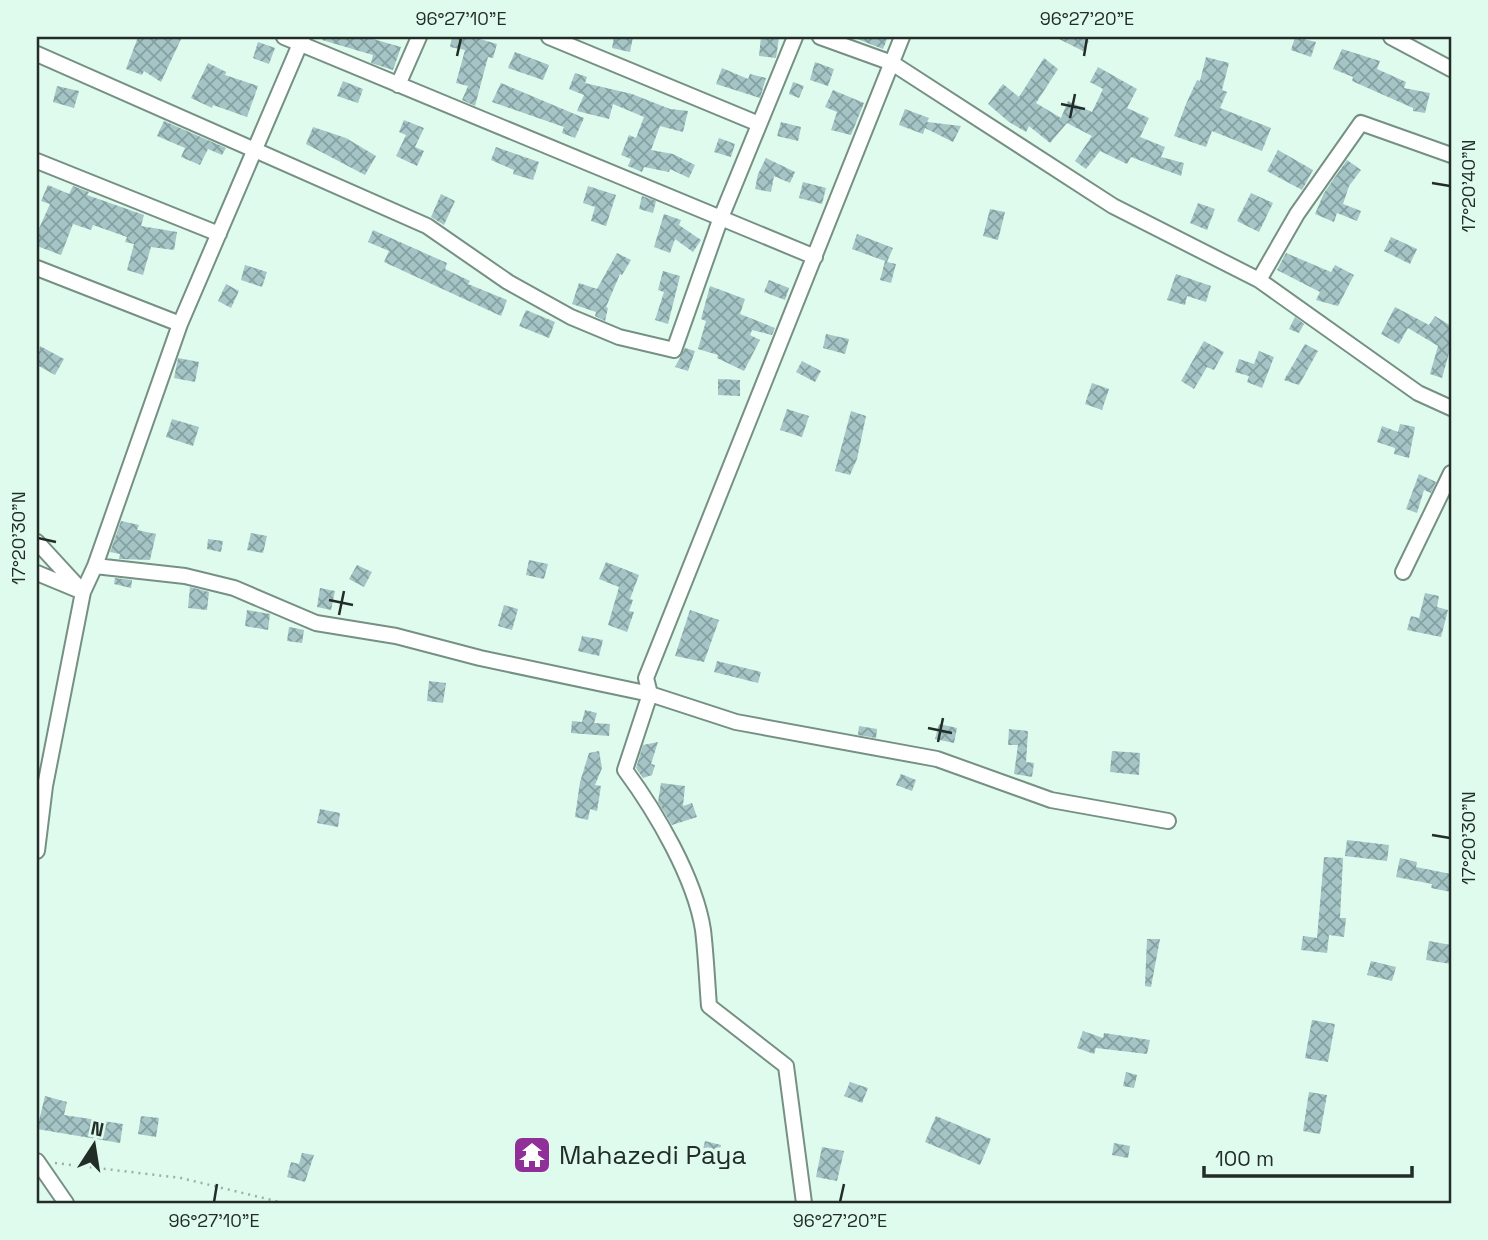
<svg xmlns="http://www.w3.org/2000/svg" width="1488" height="1240" font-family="'Space Grotesk',sans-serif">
<defs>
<pattern id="building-cross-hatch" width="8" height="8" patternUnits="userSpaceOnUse" patternTransform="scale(1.75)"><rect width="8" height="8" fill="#a4c4c5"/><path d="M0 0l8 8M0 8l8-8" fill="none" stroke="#85a0a0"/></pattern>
</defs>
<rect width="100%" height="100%" fill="#dffbee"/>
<!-- building -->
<path fill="url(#building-cross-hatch)" d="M138,37H182L161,82L144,71L142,75L126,69Z
M323,37H366L401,47L393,70L371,63L373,55L322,40Z
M452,37H473L497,44L493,58L488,57L475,106L462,100L468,86L456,83L465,50L450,47Z
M614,37H633L630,52L612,48Z
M761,37L779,38L776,58L759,56Z
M852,37H888L883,49Z
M1055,37H1082L1089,41L1083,51Z
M1295,37L1316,42L1311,57L1291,50Z
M258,42L275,48L269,64L253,58Z
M1342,49L1380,61L1377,69L1406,82L1404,88L1430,93L1425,113L1413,111V108L1352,81L1353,77L1333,69Z
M515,52L549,65L543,80L508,68Z
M1206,57L1229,63L1222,90L1227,92L1220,108L1271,128L1262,151L1212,131L1206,147L1174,136L1186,104L1197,80L1200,81Z
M1044,58L1058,69L1036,103L1061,118L1068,101L1092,112L1103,89L1090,82L1098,67L1137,89L1127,108L1149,118L1140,137L1165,147L1161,157L1184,163L1181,176L1131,157L1127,164L1100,151L1086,169L1075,161L1092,136L1067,123L1050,143L1029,126L1026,132L1009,122L988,104L1003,84L1019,97Z
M815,62L834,69L828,86L810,80Z
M208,63L226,72L225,75L258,86L247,117L213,105L212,108L191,98Z
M722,68L748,79L750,74L766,78L760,98L716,84Z
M575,73L587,77L585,83L632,94L670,109L688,111L683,132L660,126L651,150L673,154L695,165L689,178L670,169L669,172L644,167L642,172L628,166L631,159L621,155L629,135L636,138L644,117L613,104L609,119L577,111L584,95L569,89Z
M343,81L363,89L358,103L337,96Z
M793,82L804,86L799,98L789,94Z
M501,83L584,118L575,138L562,133L564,127L492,102Z
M57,86L79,91L74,108L53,102Z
M833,90L864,103L851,135L831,130L837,112L825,107Z
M905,109L929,118L927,122L961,126L953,142L925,128L923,134L899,125Z
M404,120L424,128L415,147L424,151L417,166L396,156L406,135L399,132Z
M164,121L226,148L222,155L208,149L200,165L181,157L185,148L157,136Z
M781,122L801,127L798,141L777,136Z
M313,127L346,138L376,156L365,175L306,144Z
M719,138L735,144L731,157L714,152Z
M496,147L539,162L533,180L513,174L514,170L491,160Z
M1278,150L1313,170L1302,190L1267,171Z
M766,158L795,172L790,183L774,176L771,192L755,189L758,174Z
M1347,160L1361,170L1349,186L1343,204L1361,211L1357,221L1337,213L1334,222L1315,214L1324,193Z
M803,182L826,188L822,204L799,198Z
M48,185L69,194L73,186L89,192L87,195L144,215L141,226L177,232L174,250L151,247L143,275L127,270L134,244L125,242L127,237L93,225L91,230L73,224L61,255L37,246V233L50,204L41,201Z
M588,186L616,195L606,226L591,221L595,207L583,203Z
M1251,193L1273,203L1259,232L1237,221Z
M441,194L455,201L444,225L431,217Z
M642,196L656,201L653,213L639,209Z
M1198,203L1215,209L1207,230L1190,223Z
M990,209L1005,212L998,240L983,236Z
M664,214L681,220L679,225L701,240L693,252L675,239L670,253L654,247Z
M373,230L447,263L445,269L470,281L468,284L507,300L501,316L384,262L389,251L368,242Z
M857,234L893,248L887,262L896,264L891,283L880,280L885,261L852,249Z
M1391,237L1417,249L1410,264L1384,251Z
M617,253L631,260L622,275L620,274L606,307L608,308L605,321L595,316L596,312L572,304L579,283L597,289Z
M1286,253L1331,272L1335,265L1354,275L1338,306L1316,300L1320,292L1277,270Z
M245,265L267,272L262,287L241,280Z
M663,271L680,276L668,324L655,320L664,292L658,290Z
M1176,274L1211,286L1206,302L1187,296L1185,305L1167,300Z
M769,280L789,288L785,300L764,292Z
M226,284L239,291L231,308L218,301Z
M710,286L745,299L740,314L775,328L772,335L752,330L750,335L760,340L744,371L717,358L718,355L698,349L706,321L701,319Z
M1395,307L1429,325L1435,316L1451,326V346L1442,378L1430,374L1438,346L1408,328L1399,344L1381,334Z
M526,310L555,322L549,338L519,326Z
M1295,317L1304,324L1299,333L1289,329Z
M826,334L849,339L845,354L823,348Z
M1204,341L1224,352L1214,370L1207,367L1194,389L1181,381Z
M1305,344L1318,351L1299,385L1284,380Z
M40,346L64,359L55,375L37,365Z
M685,348L695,351L688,371L675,367Z
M1259,351L1274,357L1262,388L1247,382L1249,376L1235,372L1239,359L1254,364Z
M178,358L199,362L195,382L174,378Z
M802,361L821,371L815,382L796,372Z
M718,379L740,380V396L718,395Z
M1092,383L1109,389L1102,410L1085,404Z
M787,409L809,416L802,437L780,430Z
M851,411L866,416L857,459L850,475L835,471Z
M172,419L199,427L193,446L166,437Z
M1400,424L1415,427L1409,458L1394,454L1395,448L1377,442L1382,426L1398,432Z
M1419,474L1436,482L1431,493L1424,490L1417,513L1406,509Z
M121,521L139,525L137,530L156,534L150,560L119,559L120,554L110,552Z
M251,533L267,536L263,553L247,550Z
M208,539L223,541L221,552L207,549Z
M529,560L548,564L544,579L526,575Z
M606,562L639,575L630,599L633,600L629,611L634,612L627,632L608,625L619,587L599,579Z
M357,565L372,572L364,587L349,579Z
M115,578L132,580L131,588L114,584Z
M190,587L209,592L207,610L188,608Z
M320,588L335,591L331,610L317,607Z
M1425,593L1439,596L1437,607L1448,610L1441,637L1407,630L1411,616L1419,618Z
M504,605L518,609L512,630L498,626Z
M247,610L270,614L268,630L245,626Z
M690,610L719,620L704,662L675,656Z
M289,627L304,630L302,643L287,641Z
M582,636L603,640L599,656L578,651Z
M717,661L761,672L758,683L714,672Z
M429,681L446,683L443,703L427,701Z
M585,710L597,713L594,723L610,724L609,736L571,733L572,721L582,722Z
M939,724L957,728L954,743L935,739Z
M859,726L877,729L876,738L858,735Z
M1009,729L1028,731L1026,762L1034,763L1032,777L1014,774L1018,745H1008Z
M658,742L651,764L655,765L652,775L643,778L636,768L643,745Z
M599,751L602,768L595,785L601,786L597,811L590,809L588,820L575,817L580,782L589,753Z
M1112,751L1140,753L1139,775L1110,772Z
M901,774L916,780L912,791L896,785Z
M661,783L685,786L683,806L692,803L697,817L672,825L658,802Z
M320,809L340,813L338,827L317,823Z
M1347,840L1389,845L1387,861L1345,856Z
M1324,857L1343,858L1340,918H1346L1344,937L1329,935L1327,953L1301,950L1303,936L1317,938Z
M1400,858L1417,862L1416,867L1451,874V892L1431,888L1432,884L1396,877Z
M1147,939H1160L1151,987L1145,986Z
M1429,941L1451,945V964L1426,960Z
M1371,961L1396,967L1392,981L1367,975Z
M1312,1020L1335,1024L1328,1062L1305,1058Z
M1083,1031L1103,1038L1104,1033L1150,1040L1147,1054L1096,1048L1094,1054L1077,1048Z
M1126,1072L1137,1075L1134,1088L1123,1086Z
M850,1082L868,1088L862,1103L844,1096Z
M1309,1092L1327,1095L1320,1134L1303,1131Z
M45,1096L67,1102L64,1115L123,1124L120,1143L37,1129Z
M141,1116L159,1118L156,1137L138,1134Z
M936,1116L991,1139L980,1165L925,1142Z
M705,1141L721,1145L718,1158L702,1154Z
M1114,1143L1130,1146L1128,1158L1112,1155Z
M822,1147L844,1151L837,1181L816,1177Z
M302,1153L314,1155L305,1182L287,1177L291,1162L299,1164Z"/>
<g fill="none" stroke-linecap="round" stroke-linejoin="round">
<defs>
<path id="minor" d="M284,37L815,257
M549,37L759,124
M820,37L892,63L1113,206L1259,280L1418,393L1451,408
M1391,37L1451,69
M37,54L427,226L508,282L571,317L619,337L674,350L720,220L795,37
M398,85L419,37
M37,161L219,234
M37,268L180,324
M1259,280L1297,214L1361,123L1451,155
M37,542L83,592
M95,566L185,576L234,588L316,623L396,636L480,658L650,694L736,722L937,759L1051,800L1168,821
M1403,572L1451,473
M37,573L78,590
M37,851L45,786L83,592L95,566L180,324L303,37
M37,1161L66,1203
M804,1203L786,1066L709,1006C707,981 706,955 703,930C695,878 656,812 625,770L650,694L646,678L902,37"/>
</defs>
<!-- minor casing -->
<use href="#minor" stroke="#769084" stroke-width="18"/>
<!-- path -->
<path stroke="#9ab0a6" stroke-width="2.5" stroke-dasharray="2 5" stroke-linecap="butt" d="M55,1163L181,1178L284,1203"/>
<!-- minor -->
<use href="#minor" stroke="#fff" stroke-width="14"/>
</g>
<!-- ticks -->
<path fill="none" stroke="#222d28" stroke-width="2.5" d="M457,56L461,38M1084,56L1087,38M1061,104L1085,109M1070,118L1075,94M1432,183L1450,186M38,538L56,542M329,600L353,605M339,615L344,591M928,728L952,733M938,742L943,718M1432,835L1450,838M214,1202L217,1184M840,1202L844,1184"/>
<!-- icons -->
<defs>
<symbol id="temple-square" viewBox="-11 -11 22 22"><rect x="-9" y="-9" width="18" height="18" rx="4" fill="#902f97" stroke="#dffbee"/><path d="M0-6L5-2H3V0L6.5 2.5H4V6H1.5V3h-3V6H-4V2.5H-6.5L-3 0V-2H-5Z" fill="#fff"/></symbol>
</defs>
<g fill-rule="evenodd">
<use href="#temple-square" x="510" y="1133" width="44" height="44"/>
</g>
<g text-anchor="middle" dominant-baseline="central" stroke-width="7" stroke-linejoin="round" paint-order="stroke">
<!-- poi labels -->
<g font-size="26" fill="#222d28" stroke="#dffbee" text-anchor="start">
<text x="559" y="1155">Mahazedi Paya</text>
</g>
</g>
<!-- border -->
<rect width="1488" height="1240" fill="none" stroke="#dffbee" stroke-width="77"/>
<!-- north arrow -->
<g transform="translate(94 1145) rotate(12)" stroke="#dffbee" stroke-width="5" paint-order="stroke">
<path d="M0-5L12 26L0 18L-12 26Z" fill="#222d28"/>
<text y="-10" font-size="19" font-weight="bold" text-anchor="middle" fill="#222d28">N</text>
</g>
<!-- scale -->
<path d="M1204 1166v10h208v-10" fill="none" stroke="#222d28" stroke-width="3.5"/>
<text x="1215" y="1166" font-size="21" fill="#222d28" stroke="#dffbee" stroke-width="5" paint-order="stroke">100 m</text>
<rect x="38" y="38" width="1412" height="1164" fill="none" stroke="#222d28" stroke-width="2.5"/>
<g font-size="18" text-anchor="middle" fill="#222d28">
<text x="461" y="25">96°27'10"E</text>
<text x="1087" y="25">96°27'20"E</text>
<text transform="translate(1469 186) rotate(-90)" y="6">17°20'40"N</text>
<text transform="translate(19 538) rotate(-90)" y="6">17°20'30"N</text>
<text transform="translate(1469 838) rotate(-90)" y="6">17°20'30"N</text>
<text x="214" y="1227">96°27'10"E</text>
<text x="840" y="1227">96°27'20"E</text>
</g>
</svg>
